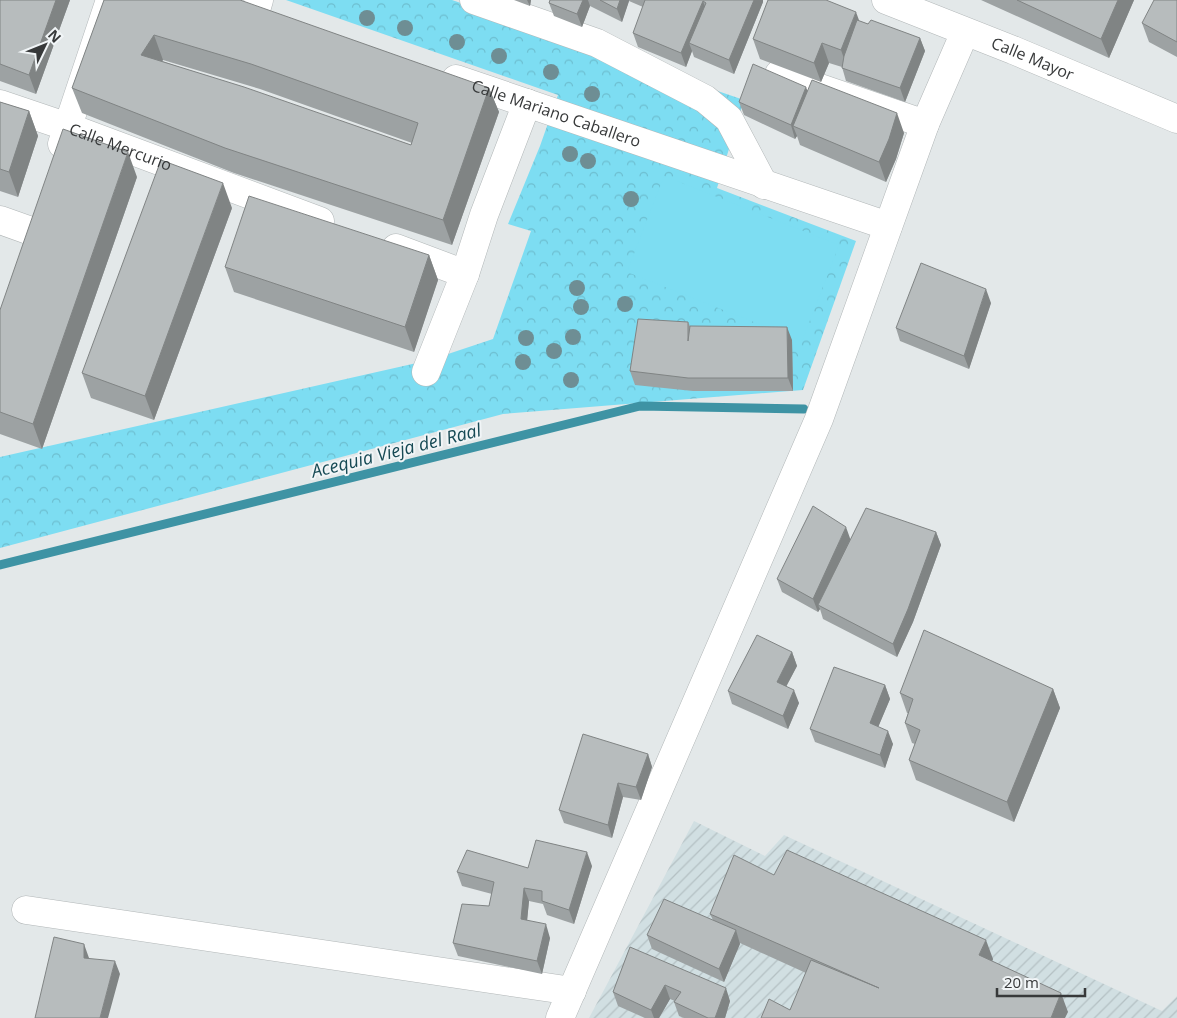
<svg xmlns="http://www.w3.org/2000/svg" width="1177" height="1018" font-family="'Open Sans',sans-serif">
<defs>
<pattern id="industrial-furrows" width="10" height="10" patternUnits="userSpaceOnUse" patternTransform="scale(1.25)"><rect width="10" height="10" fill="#d1dfe2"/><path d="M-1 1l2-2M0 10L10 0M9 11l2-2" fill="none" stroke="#b4c0c3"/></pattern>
<pattern id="park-crowns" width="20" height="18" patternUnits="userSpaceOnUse" patternTransform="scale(1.25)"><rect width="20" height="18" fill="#7dddf2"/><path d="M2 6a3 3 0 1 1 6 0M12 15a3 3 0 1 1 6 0" fill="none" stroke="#6dbed0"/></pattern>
</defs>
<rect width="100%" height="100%" fill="#e3e8e9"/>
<!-- industrial -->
<path fill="url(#industrial-furrows)" d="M694,821L765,856L784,835L1162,1011L1177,996V1018H589Z"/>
<!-- park -->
<path fill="url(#park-crowns)" d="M286,0H452L744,100L717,188L856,241L803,390L503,414L0,548V457L430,360L493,339L531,231L508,224L540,146L558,95Z"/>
<!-- pitch -->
<path fill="#7dddf2" d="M664,176L839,245L802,341L627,272Z"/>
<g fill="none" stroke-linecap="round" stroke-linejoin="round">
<!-- stream -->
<path stroke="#3e93a4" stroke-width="9" d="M0,565L640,406L804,409"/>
<defs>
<g id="minor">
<path d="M474,0L597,43L705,99L729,119L764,185"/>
<path d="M256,10L259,0"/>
<path d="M779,74L925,124"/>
<path id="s1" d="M456,79L888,226"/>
<path id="s2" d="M0,104L68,127L320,221"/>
<path d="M62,144L110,0"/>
<path d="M0,220L31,231"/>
<path d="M396,248L465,274"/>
<path d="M426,372L465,274L484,215L527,103"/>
<path d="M26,910L572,991"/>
</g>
<g id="secondary">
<path id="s3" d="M886,0L1013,50L1177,119"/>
<path d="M560,1018L819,419L925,124L965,32"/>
</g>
</defs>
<!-- minor casing -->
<use href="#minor" stroke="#b2b7b8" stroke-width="29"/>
<!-- secondary casing -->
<use href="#secondary" stroke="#b2b7b8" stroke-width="29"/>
<!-- minor -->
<use href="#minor" stroke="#fff" stroke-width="28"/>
<!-- secondary -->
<use href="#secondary" stroke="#fff" stroke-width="28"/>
</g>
<!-- trees -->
<g fill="#6e8e94">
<circle cx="367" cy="18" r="8"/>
<circle cx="405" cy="28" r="8"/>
<circle cx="457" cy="42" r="8"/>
<circle cx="499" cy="56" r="8"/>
<circle cx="551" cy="72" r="8"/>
<circle cx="592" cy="94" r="8"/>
<circle cx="570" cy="154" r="8"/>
<circle cx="588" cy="161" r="8"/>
<circle cx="631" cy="199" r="8"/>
<circle cx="577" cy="288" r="8"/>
<circle cx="625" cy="304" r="8"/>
<circle cx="581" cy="307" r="8"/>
<circle cx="573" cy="337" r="8"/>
<circle cx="526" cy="338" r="8"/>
<circle cx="554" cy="351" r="8"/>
<circle cx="523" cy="362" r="8"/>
<circle cx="571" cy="380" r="8"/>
</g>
<!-- wall -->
<path fill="#9da2a3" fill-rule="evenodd" d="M0,0H70L36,94L0,81Z
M104,0L489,88L499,112L452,245L234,173L82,113L72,88ZM163,60L260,89L412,143L411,145L162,61Z
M514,0H531L530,6Z
M550,0H763V2L734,74L694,57L692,51L686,67L638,47L633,33L643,7L629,1L622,22L590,6L582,27L554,16L549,3Z
M981,0H1134L1109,58Z
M1177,0V57L1149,42L1142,23Z
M860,21L868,24L920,38L925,51L905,102L846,81L842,67L829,63L821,82L760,59L753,39Z
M807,90L904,133L896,159L886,182L800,145L797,136L795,139L744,115L739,102Z
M0,102L29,111L38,136L18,197L0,191Z
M137,177L42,449L0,434V310Z
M232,208L154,420L91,398L82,373Z
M429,255L438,280L414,352L234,292L225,267Z
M991,303L969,369L900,341L896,328Z
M688,322L690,326L792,340L793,391H693L635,385L630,371Z
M936,532L941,545L913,622L897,657L823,619L820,609L818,612L782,592L777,579L851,540Z
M792,652L797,666L786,687L799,703L788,729L732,704L728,691Z
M885,685L890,699L878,727L893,744L885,768L815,742L810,729Z
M1053,689L1060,708L1014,822L916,780L909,760L915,744L912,743L905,723L908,713H907L900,693Z
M648,754L652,767L641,800L623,797L612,838L564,823L559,810Z
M592,866L574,924L547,915L543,904L529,901L527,920L550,938L542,974L458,956L453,943L489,906L492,894L462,886L457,872L528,868Z
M774,875L993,959L992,961L1068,1012L790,1010L806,973L740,943L724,982L652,949L647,935L713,920L710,914Z
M630,947L730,1001L725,1018H684L679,1016L674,1002L675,1001L670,999L659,1018H645L618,1006L613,992Z"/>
<!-- shaded-wall -->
<path fill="#808484" d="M56,0H70L36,94L29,75Z
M527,0H531L530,6Z
M583,0H588L590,6L582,27L577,14Z
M620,0H629V1L622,22L617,9Z
M754,0H763V2L734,74L729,60Z
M1118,0H1134L1109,58L1101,39Z
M703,1L708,15L689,43L692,51L686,67L681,53Z
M856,12L863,31L848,70L841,50Z
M154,35L163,60L150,79L141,55Z
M920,38L925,51L905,102L900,88Z
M822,43L829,63L821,82L814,63Z
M806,87L811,100L793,126L797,136L795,139L791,125Z
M489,88L499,112L452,245L443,220Z
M29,111L38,136L18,197L9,172Z
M897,113L904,133L896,159L886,182L879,162Z
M128,152L137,177L42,449L33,424Z
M223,183L232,208L154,420L145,396Z
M429,255L438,280L414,352L405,327Z
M986,289L991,303L969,369L964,356Z
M787,327L792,340L793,391L788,378Z
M846,527L851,541L818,605L820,609L818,612L813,599Z
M936,532L941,545L913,622L897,657L893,644Z
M792,652L797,666L781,696L777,682Z
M885,685L890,699L874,737L870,723Z
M1053,689L1060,708L1014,822L1007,802Z
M794,690L799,703L788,729L783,716Z
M888,731L893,744L885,768L880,755Z
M648,754L652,767L641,800L636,787Z
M618,783L623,797L612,838L608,825Z
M587,852L592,866L574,924L569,910Z
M524,888L529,901L526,932L521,919Z
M546,924L550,938L542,974L537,961Z
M736,930L740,944L724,982L719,969Z
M986,940L993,959L986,975L979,955Z
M84,944L89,958V971L84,958Z
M115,961L120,974L108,1018H100Z
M665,985L670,999L659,1018H654L651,1010Z
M726,988L730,1001L725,1018H715Z
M1061,993L1068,1012L1065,1018H1051Z"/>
<!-- building -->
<path fill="#b7bcbd" stroke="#808484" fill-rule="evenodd" d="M0,0H56L29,75L0,64Z
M104,0H240L489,88L443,220L225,148L72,88ZM154,35L251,64L418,123L411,145L244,87L141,55Z
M550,0H583L577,14L549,3Z
M600,0H620L617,9Z
M645,0H754L729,60L689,43L706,3L703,1L681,53L633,33Z
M768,0H826L856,12L841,50L822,43L814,63L753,39Z
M1017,0H1118L1101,39Z
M1154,0H1177V42L1142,23Z
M857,20L868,24L871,20L920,38L900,88L842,68L844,56Z
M753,64L806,87L791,125L739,102Z
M812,80L897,113L889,139L879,162L793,126Z
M0,102L29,111L9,172L0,169Z
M63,129L128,152L33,424L0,412V310Z
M161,160L223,183L145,396L82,373Z
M249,196L429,255L405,327L225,267Z
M921,263L986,289L964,356L896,328Z
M638,319L688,322V341L690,326L787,327L788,378H688L630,371Z
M813,506L846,527L813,599L777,579Z
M866,508L936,532L908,609L893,644L818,605Z
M924,630L1053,689L1007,802L909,760L920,730L905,723L913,699L900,693Z
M757,635L792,652L777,682L794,690L783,716L728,691Z
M834,667L885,685L870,723L888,731L880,755L810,729Z
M583,734L648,754L636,787L618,783L608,825L559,810Z
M536,840L587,852L569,910L542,901V891L524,888L521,919L546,924L537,961L453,943L462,904L489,906L494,882L457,872L467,850L528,868Z
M787,850L986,940L979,955L1061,993L1051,1018H761L769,999L790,1010L811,960L879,988L710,914L734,855L774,875Z
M664,899L736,930L719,969L647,935Z
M54,937L84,944V958L115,961L100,1018H35Z
M630,947L726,988L715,1018H708L674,1002L681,992L665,985L651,1010L613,992Z"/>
<g text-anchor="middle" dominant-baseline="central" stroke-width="4" stroke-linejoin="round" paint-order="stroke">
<!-- street labels -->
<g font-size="16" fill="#37393a" stroke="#f1f5f7">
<text stroke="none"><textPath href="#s3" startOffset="158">Calle Mayor</textPath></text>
<text stroke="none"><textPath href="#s1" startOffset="106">Calle Mariano Caballero</textPath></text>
<text stroke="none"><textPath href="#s2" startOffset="128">Calle Mercurio</textPath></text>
</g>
<!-- water labels -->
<g font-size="18" font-style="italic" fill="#174a55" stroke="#f1f5f7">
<text transform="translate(396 450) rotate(-14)">Acequia Vieja del Raal</text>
</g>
</g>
<!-- north arrow -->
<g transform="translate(45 45) rotate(47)" stroke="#f1f5f7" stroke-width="4" paint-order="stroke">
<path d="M0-4L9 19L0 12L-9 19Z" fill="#37393a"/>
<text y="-8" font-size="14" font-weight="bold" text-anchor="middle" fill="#37393a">N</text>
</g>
<!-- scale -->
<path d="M997 988v8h88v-8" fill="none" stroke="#37393a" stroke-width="2.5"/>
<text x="1004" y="988" font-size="15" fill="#37393a" stroke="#f1f5f7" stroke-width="4" paint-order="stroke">20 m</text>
</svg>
